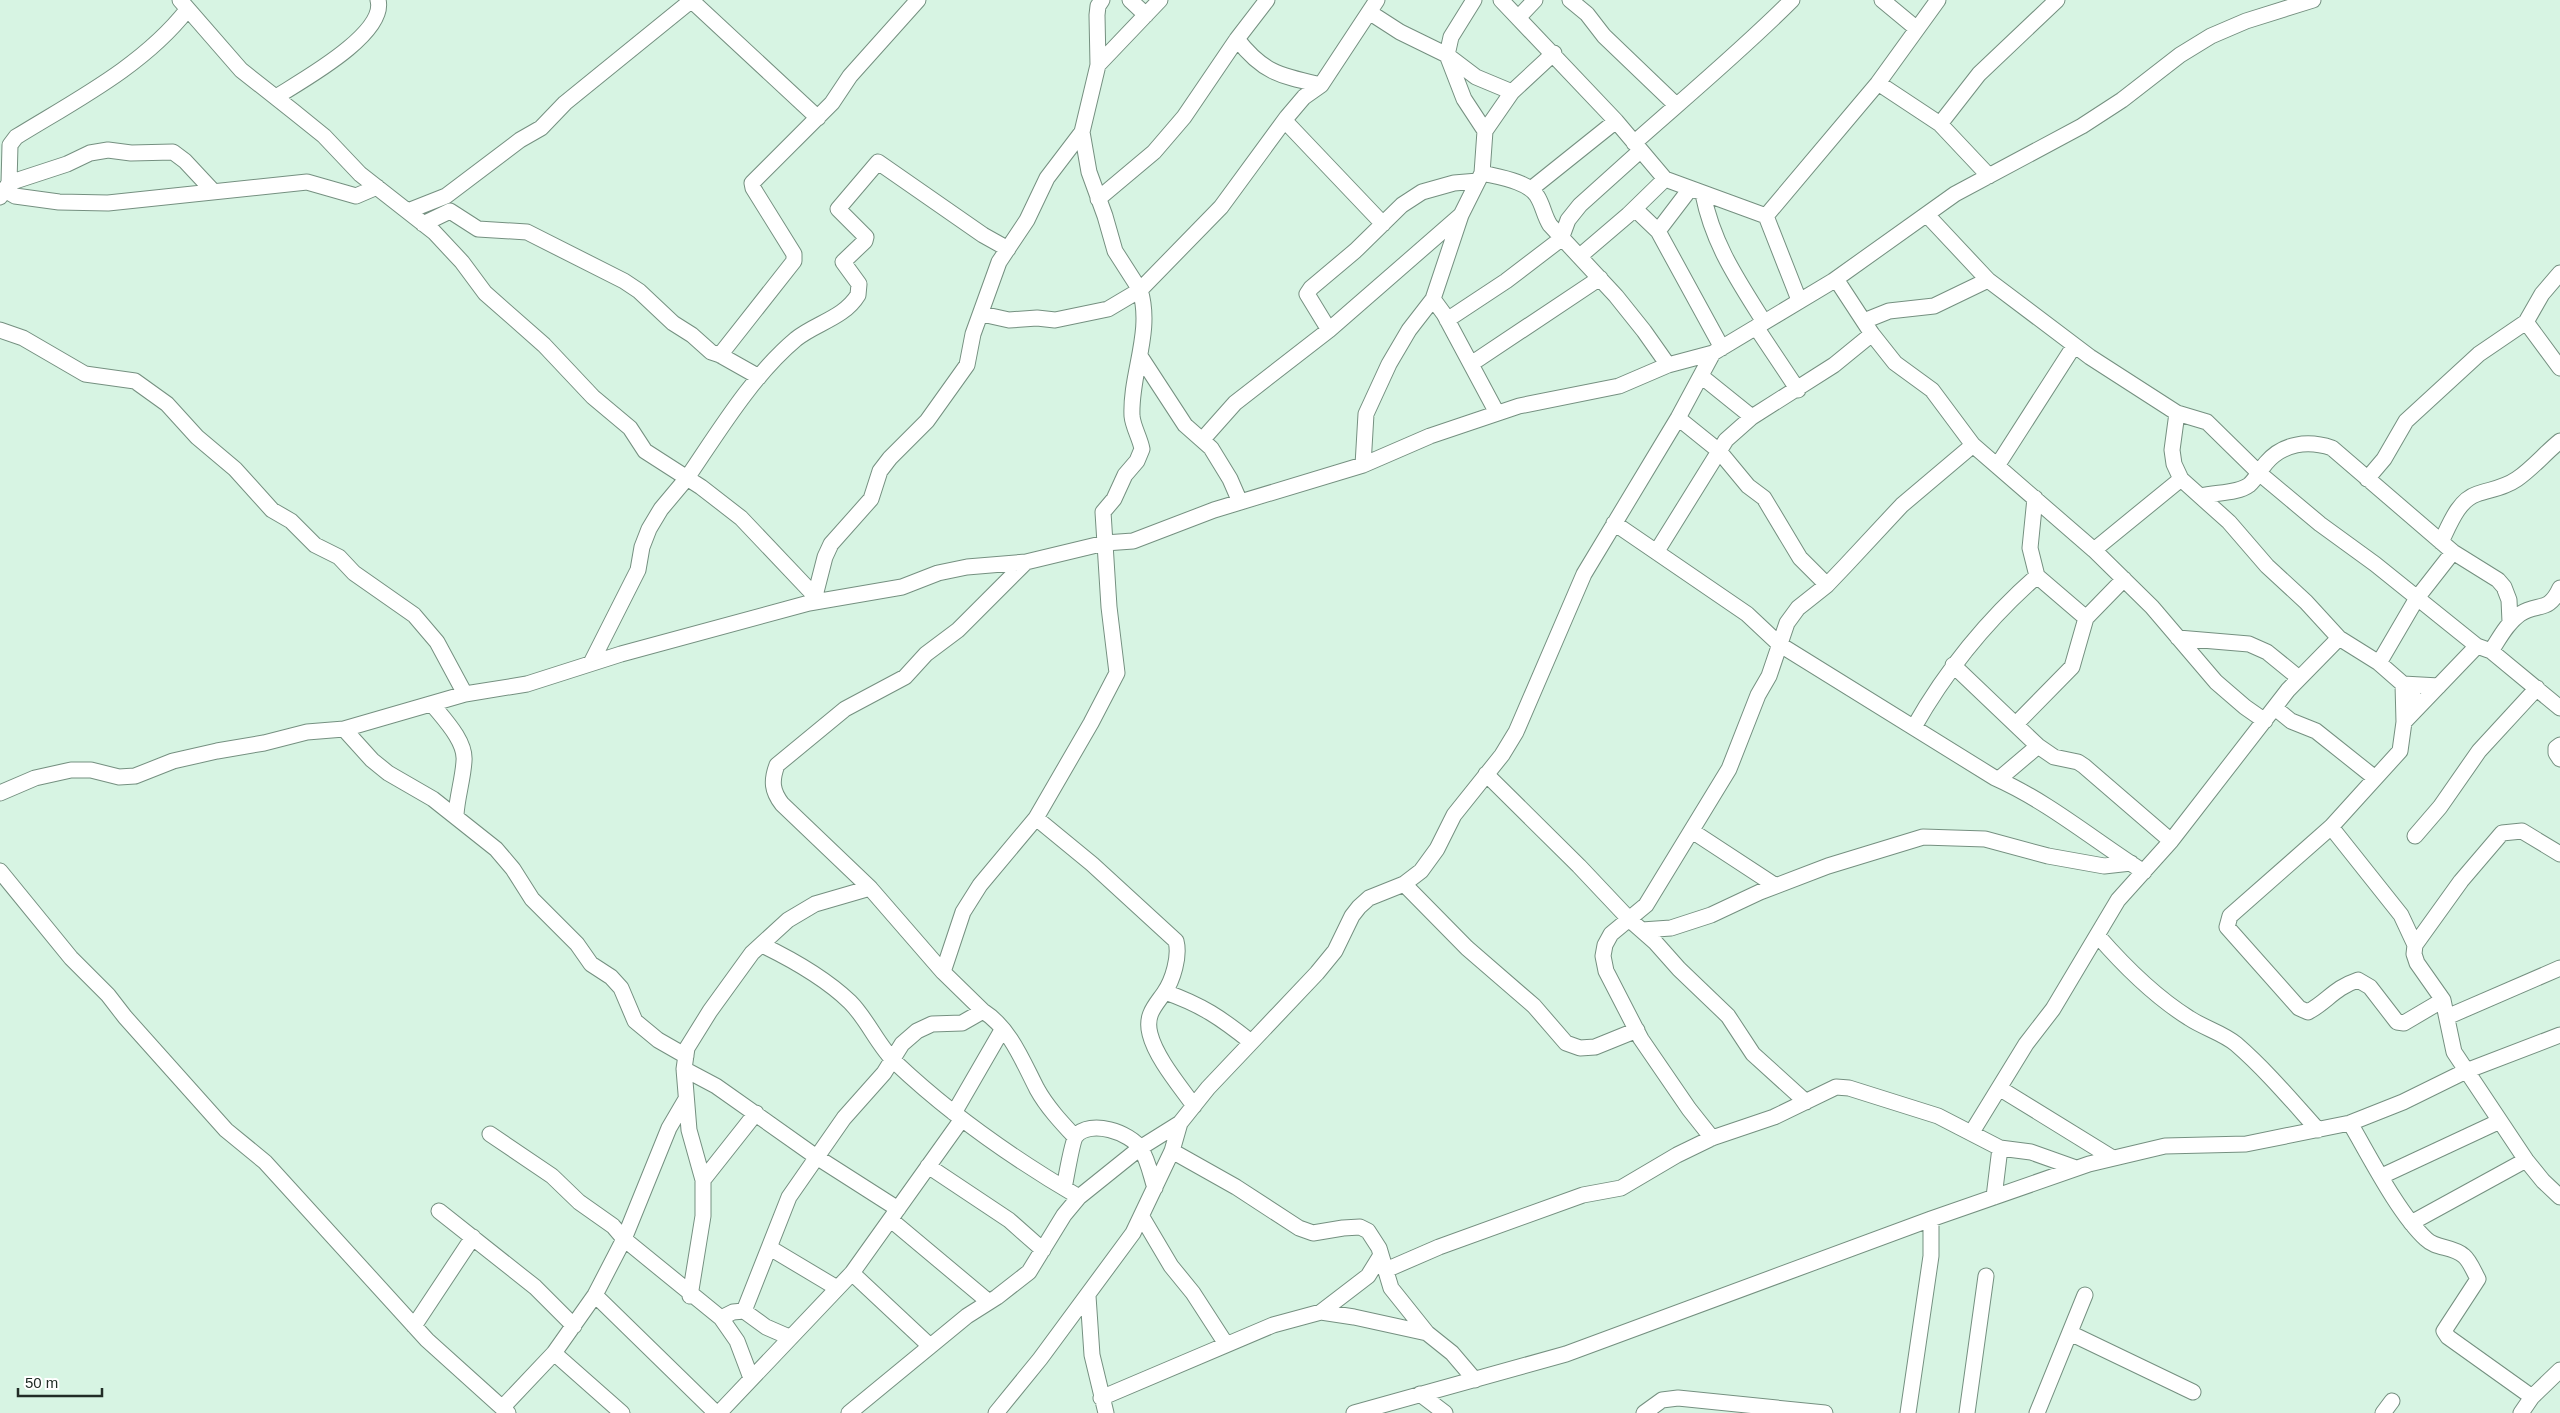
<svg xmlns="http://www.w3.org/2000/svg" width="2560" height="1413" font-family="Arial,sans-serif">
<rect width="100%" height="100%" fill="#d7f4e3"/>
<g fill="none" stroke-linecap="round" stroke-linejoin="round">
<defs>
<path id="minor" d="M180,0L241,70L293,111L324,136L360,174L434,232L462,262L485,293L544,345L593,397L630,428L645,451L701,487L741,518L815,596
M691,0L818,118
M1130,0L1146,15
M1501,0L1616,121L1665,179L1766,216
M1570,0L1587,14L1604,36L1676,105
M1882,0L1917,29
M1369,12L1400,32L1447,55L1476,77L1512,92
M1518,18L1535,0
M1237,39C1263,73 1281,76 1321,85
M1098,65L1160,0
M1878,83L1940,124L1989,176
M276,97C301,81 387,34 378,0
M1285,121L1383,224
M1940,124L1979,74L2057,0
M1485,131L1512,92L1554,53
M1634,143C1687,96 1742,50 1792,0
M1482,173C1498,177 1528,181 1537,196C1543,205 1544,216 1550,225L1616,296L1644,331L1668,365
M9,183L67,164L90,153L108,150L131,153L173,152L185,161L213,191
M1531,189L1616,121
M5,190L15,196L59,202L108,203L307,182L356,196L377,187
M1703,194C1713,244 1737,279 1764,322
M0,197L9,183L10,145L16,137C76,100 143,66 187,10
M1098,199L1154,152L1184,117L1237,39L1267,0
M1635,209L1658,231L1722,348
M408,211L446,196L520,140L541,128L565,103L692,0
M1766,216L1878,83L1938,0
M1766,216L1799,300
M1928,216L1988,280L2090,357L2177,413L2207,422L2259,473L2320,524L2375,564L2477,646L2491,651L2560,708
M423,224L450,211L478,229L527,232L624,281L639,291L673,323L692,335L711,352L720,355L759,377
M1658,231L1690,189
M1580,256L1628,215L1665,179
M1836,279L1872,334L1895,363L1932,390L1973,445L2094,550L2152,607L2216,682L2245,707L2265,721
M1433,299L1444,314L1497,413
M982,314L1009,320L1037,318L1055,320L1108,309L1140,290L1115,251L1105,216L1089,172L1082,132
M1447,320L1506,281L1561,239L1568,220L1580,205L1640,151
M1864,321L1889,311L1934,306L1988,280
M2526,322L2560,368
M1756,327L1798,390
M0,330L23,338L85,374L135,381L167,404L197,437L235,469L272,510L291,521L315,545L339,557L354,573L414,615L437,642L465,694
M1329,330L1307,294L1311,288L1355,251L1402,205L1422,192L1454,183L1478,181
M720,355L794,261V254L753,188L752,183L832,103L850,76L918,0
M1140,356L1185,425L1211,448L1230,479L1240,502
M1471,364L1600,278
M1701,376L1752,417
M2177,413L2172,450L2174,464L2181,479L2229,522L2267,566L2306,602L2339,638L2379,663L2403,684L2420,705
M1678,418L1719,451L1748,486L1764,498L1800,558L1827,585
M1203,439L1235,403L1329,330L1461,215
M1363,465L1366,414L1389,364L1409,330L1433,299L1461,215L1482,173L1485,131L1464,99L1447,55L1451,37L1474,0
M1997,466L2074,346
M2367,479L2384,459L2406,421L2479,354L2526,322L2542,294L2560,273
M2201,496C2215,492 2237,494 2249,485C2256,479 2260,470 2266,463C2283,443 2308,440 2332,448L2453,552L2498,580L2504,587L2509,600L2510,622
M2035,498L2030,548L2037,576L2086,618
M1614,523L1747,614L1779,644L1995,778C2049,802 2095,841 2144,872
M2441,542C2449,526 2458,500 2477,494C2492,489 2504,488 2517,479C2533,468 2545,453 2560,441
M2094,550L2181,479
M1657,551L1726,440L1752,417L1834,365L1872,334
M810,602L815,596L825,557L831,544L871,499L880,471L890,458L927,421L967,365L973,334L999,262L1027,220L1047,178L1082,132L1098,65L1097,15L1098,6L1102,0
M2178,638L2249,644L2267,652L2299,678
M2491,651C2499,639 2507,623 2520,614C2538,602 2548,614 2560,588
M591,663L638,570L642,547L649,529L661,509L687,478C719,431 752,376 796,339C816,323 844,318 858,295L859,284L843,262L865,241L866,237L838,209L878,162L983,235L1008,249
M2379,663L2417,598L2453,552
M1953,665L2038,746L2054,757L2078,762L2084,766L2171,841
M432,704C443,718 466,741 464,761C463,779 457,797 456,815
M2275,708L2291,721L2316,731L2375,778
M2404,722L2403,684L2439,686
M2016,724L2072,667L2086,618L2124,579
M1914,727C1947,669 1987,620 2037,576
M344,729L372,760L388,773L433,799L496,849L513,869L532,899L577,944L591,964L611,977L621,988L635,1021L658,1040L686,1056
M2560,745L2556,748V753L2560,759
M1486,774L1579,866L1630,920L1655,942L1679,969L1728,1016L1753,1054L1806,1102
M1999,779L2038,746
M0,793L35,778L71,770H91L119,777L135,776L173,761L217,751L264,743L307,732L344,729L465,694L527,684L621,654L809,603L902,587L938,573L967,567L1026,562L1105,543L1133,541L1214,510L1363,465L1430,436L1519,406L1619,386L1668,365L1713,353
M1036,818L1092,864L1176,941C1180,956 1173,980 1164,993C1155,1006 1145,1015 1150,1034C1156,1058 1180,1086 1194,1106
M2331,827L2401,915L2415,945
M1692,831L1776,886
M2415,836L2440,807L2479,751L2537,688
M2560,854L2522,831L2502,833L2461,881L2415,945L2414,954L2417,963L2443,1000L2454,1052L2526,1160L2543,1181L2560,1197
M0,871L71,958L108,995L125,1017L226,1130L265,1162L427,1340L508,1413
M1404,884L1467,948L1534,1006L1566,1043L1580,1048L1595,1047L1637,1030
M1642,930L1671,928L1711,915L1760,892L1828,866L1923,837L1985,839L2048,856L2104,866L2131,863
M2098,936C2125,967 2154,996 2189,1018C2204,1028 2223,1033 2236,1044C2266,1070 2292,1101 2318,1130
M762,945C793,960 825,978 850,1002C868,1020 878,1046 896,1063C951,1115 1014,1159 1079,1197
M943,972L963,912L980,885L1036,818L1091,723L1117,673L1109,607L1103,512L1114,499L1125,475L1137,461L1142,449C1140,438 1133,427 1132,416C1130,374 1153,332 1140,290L1221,207L1287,117L1304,97L1321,85L1377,0
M1165,992C1202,1005 1221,1018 1251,1042
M2443,1000L2404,1023L2397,1022L2370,987L2358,980C2334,988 2328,1001 2308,1012L2299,1008L2227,927L2230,916L2331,827L2360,795L2400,751L2404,722L2477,646
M983,1011L943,972L870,888L782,804C772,791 771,781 777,765L845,709L905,677L926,654L958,630L1026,562
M2447,1017L2560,968
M684,1069L716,1086L815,1156L898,1209
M1999,1088L2111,1157
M954,1113L1002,1030
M2350,1123C2370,1157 2398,1213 2426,1239C2436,1249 2453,1246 2464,1256C2470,1261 2474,1272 2478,1279L2444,1331L2448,1337L2532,1397
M1972,1132L2026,1044L2053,1009L2118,900L2171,841L2288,690L2339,638
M490,1134L552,1176L579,1202L613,1226L624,1239L721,1318L737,1341L751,1378
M1712,1138L1689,1109L1641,1039L1606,971L1603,956L1605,945L1611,934L1646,905L1729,769L1758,695L1769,676L1787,623L1798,608L1827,585L1847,564L1902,505L1973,445
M1172,1151L1236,1187L1299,1228L1313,1233L1343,1228L1360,1227L1368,1231L1379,1248L1391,1288L1427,1333L1452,1353L1475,1380
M928,1166L1009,1220L1043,1250
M2382,1176L2500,1121
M703,1180L756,1113
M1064,1188C1066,1179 1072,1141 1076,1136C1090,1119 1130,1132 1141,1149C1148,1160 1151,1176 1155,1188
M1994,1197L2000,1148
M439,1211L535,1287L574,1326
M1142,1217L1171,1266L1193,1293L1226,1344
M891,1220L989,1302
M2411,1223L2526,1160
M770,1248L837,1288
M1386,1270L1439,1247L1583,1195L1621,1188L1677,1155L1712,1138L1774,1117L1836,1087L1849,1088L1938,1116L2000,1148L2031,1152L2076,1168
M852,1273L930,1346
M595,1295L716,1413
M690,1296L703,1216V1180L689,1130L684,1069L687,1048L710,1011L752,953L788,920L815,904L870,888
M1088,1296L1092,1355L1106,1413
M744,1311L789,1197L844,1118L884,1073L902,1044L917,1031L932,1024L962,1023L983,1011C1010,1028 1023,1062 1037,1089C1047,1107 1061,1122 1075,1137
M1321,1312L1368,1276L1381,1255
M721,1318L733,1312L744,1311L766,1327L789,1337
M414,1326L473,1237
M2070,1333L2193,1392
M554,1353L622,1413
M1420,1394L1445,1413
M1101,1398L1273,1325L1321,1312L1354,1317L1427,1333
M502,1408L554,1353L595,1295L624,1239L669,1128L686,1099
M719,1413L852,1273L962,1119
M849,1413L967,1316L997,1297L1029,1272L1064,1215L1079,1197L1140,1148L1180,1123L1208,1088L1317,973L1335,951L1352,916L1359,907L1369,898L1404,884L1421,871L1437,849L1454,815L1502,755L1516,732L1584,574L1678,418L1713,353L1833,281L1955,194L2082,126L2122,100L2180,55L2211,36L2246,21L2313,0
M996,1413L1040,1359L1133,1233L1172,1151L1180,1123
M1354,1413L1566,1354L1931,1219L2089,1164L2165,1146L2246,1144L2350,1123L2403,1102L2466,1071L2560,1035
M1644,1413L1662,1400L1678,1398L1825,1413
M1908,1413L1931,1256V1219
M1967,1413L1986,1276
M2037,1413L2085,1295
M2383,1413L2392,1401
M2521,1413L2532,1397L2560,1370"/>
</defs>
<!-- minor casing -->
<use href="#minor" stroke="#759080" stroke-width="17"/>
<!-- minor -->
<use href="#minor" stroke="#fff" stroke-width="15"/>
</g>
<!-- scale -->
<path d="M18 1388v8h84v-8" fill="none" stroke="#212c26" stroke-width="2.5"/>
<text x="25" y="1388" font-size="15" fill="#212c26" stroke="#ffffff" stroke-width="4" paint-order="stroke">50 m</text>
</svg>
